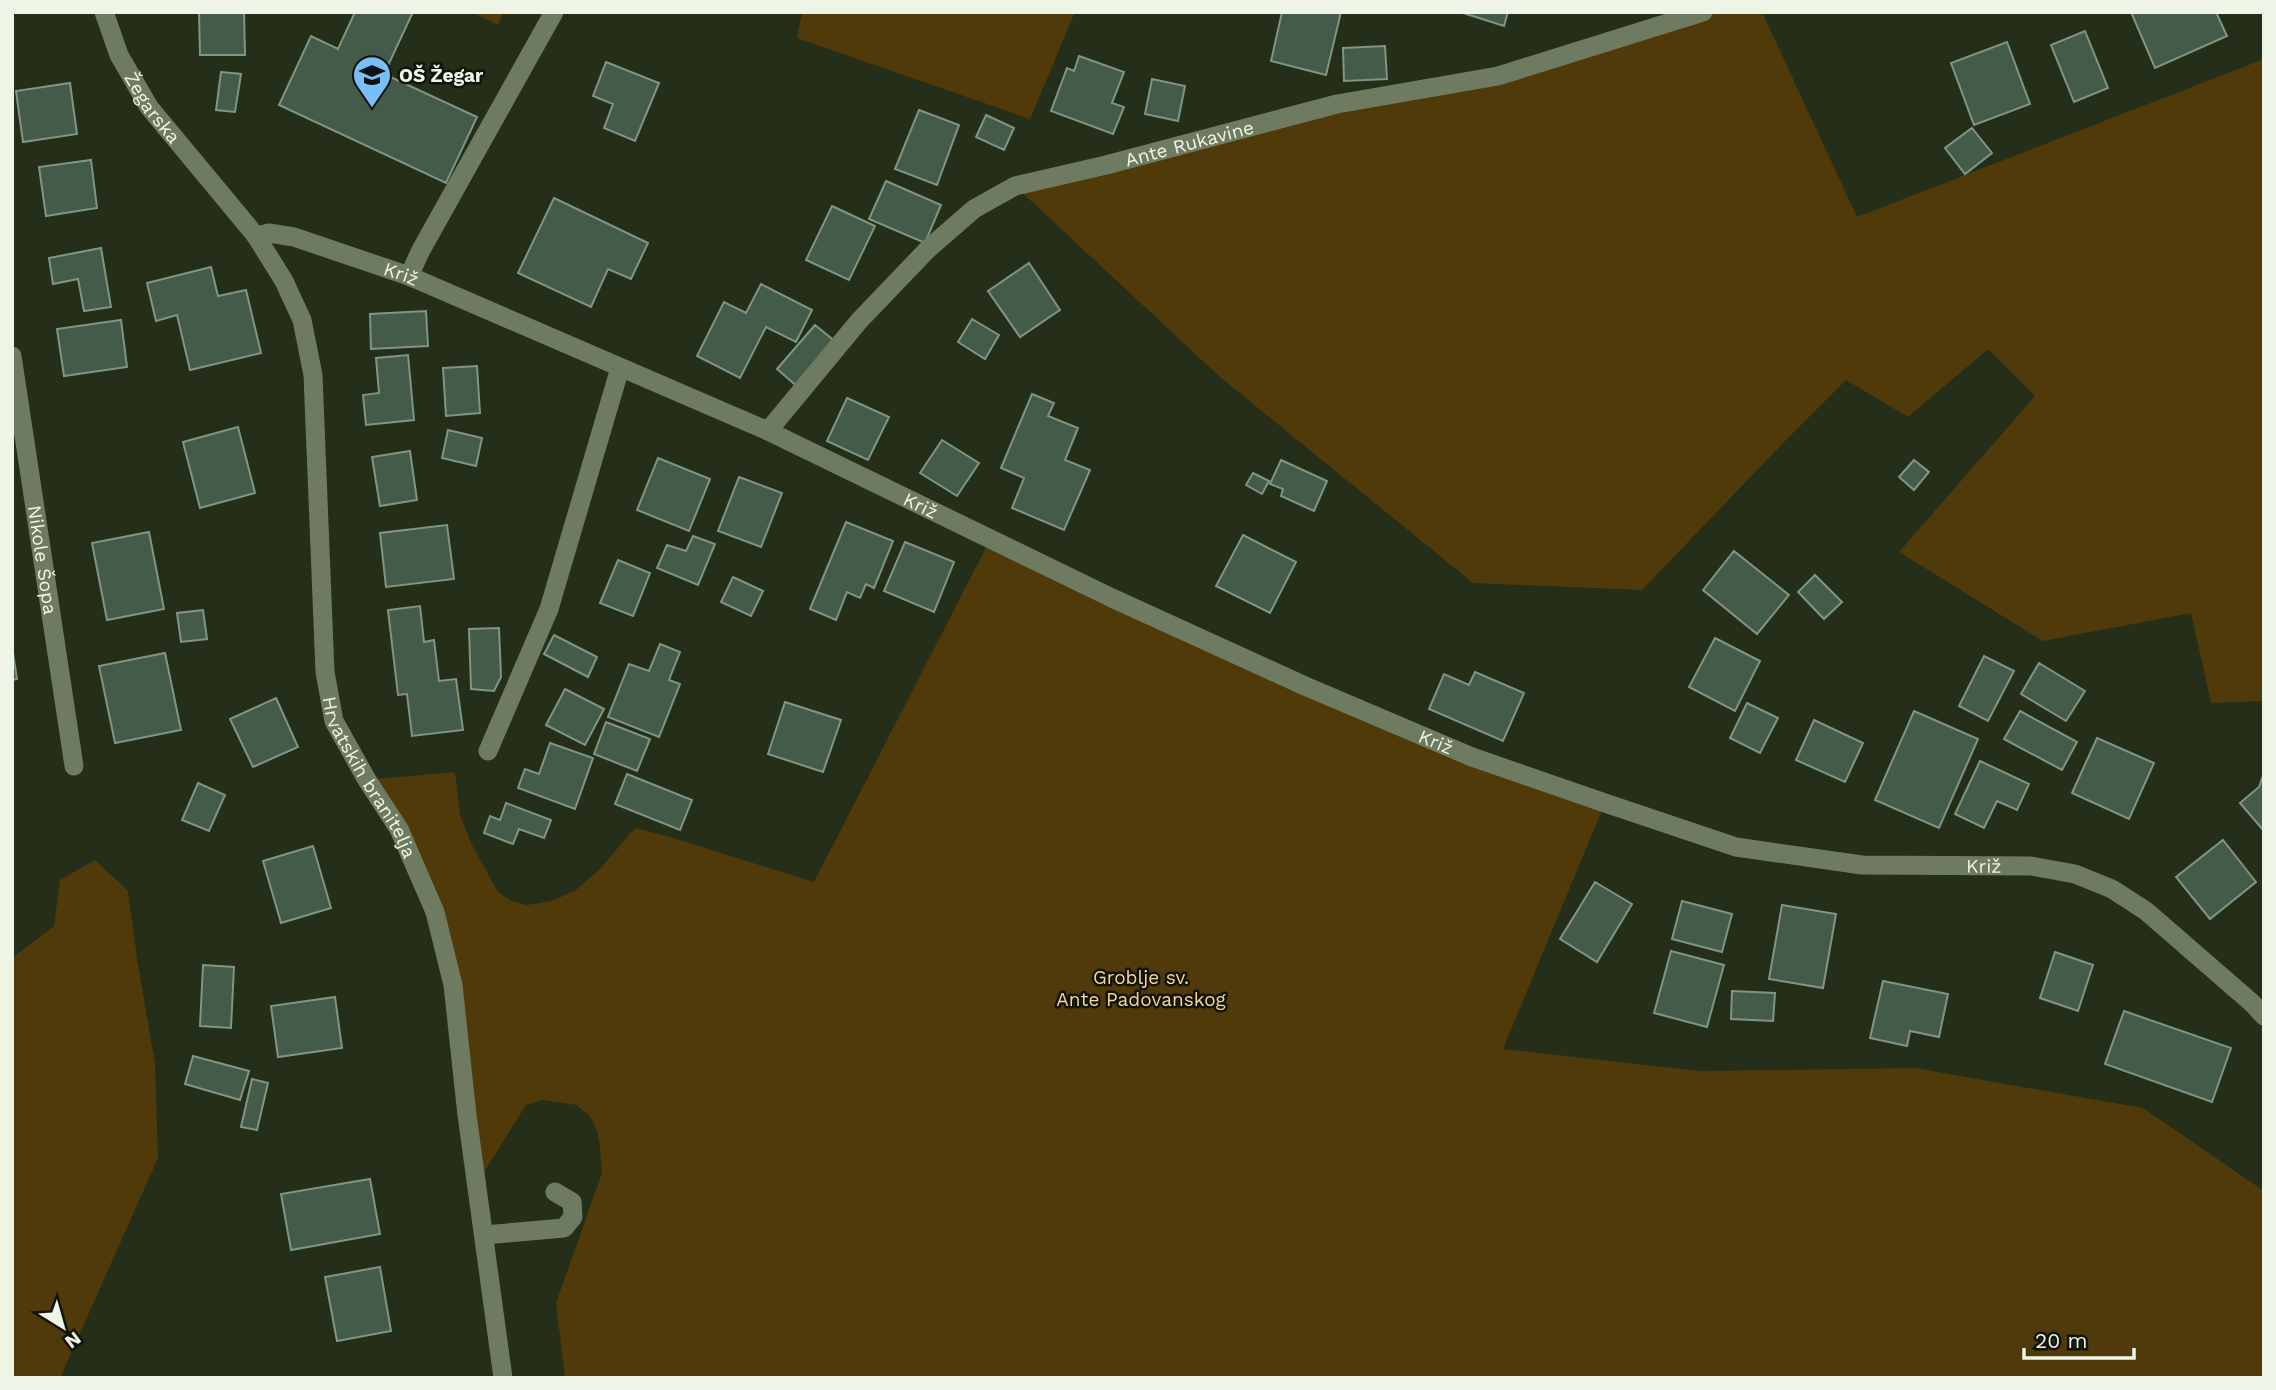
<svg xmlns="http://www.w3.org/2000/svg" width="2276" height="1390" font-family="'Work Sans',sans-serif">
<rect width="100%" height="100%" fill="#242e18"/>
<!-- green -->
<path fill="#503a0a" d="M471,12H504L498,25Z
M802,12H1075L1030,119L797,38Z
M1703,12H1762L1857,217L2264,59V701L2211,703L2191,613L2043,641L1899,552L2035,396L1988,349L1908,417L1846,380L1785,441L1642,590L1473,583L1220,377L1015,186L1498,76Z
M991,538L1305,686L1605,803L1503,1049L1699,1071L1915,1068L2143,1108L2261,1189L2264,1187V1378H565L556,1303L602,1173L600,1147L597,1131L590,1116L577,1105L543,1100L526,1105L476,1185L435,912L367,780L455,772L460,815L472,845L498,892L512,901L527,905L552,901L576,890L600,869L635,828L670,837L814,882Z
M95,860L128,891L137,958L155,1064L158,1158L60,1378H12V958L54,926L60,880Z"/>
<!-- building -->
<path fill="#445b49" stroke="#7e9683" stroke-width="2" d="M199,12H244L245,55H200Z
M355,12H413L384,74L477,117L446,183L279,105L311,36L338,49Z
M1282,12H1341L1326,75L1271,61Z
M1460,12H1508L1504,26Z
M2131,12H2216L2227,36L2155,68Z
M2085,31L2108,88L2074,102L2051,45Z
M2007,42L2030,104L1974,125L1951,63Z
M1385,46L1387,79L1344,81L1343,48Z
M1079,56L1124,72L1112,103L1124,107L1113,134L1051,111L1067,68L1074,71Z
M606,62L659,83L635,141L604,128L613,104L593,96Z
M221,72L241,74L235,112L216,110Z
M1152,79L1185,86L1178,121L1145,114Z
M70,83L77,134L23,142L16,91Z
M919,110L959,125L937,185L895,169Z
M986,115L1014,128L1004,150L976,137Z
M1972,128L1992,153L1965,174L1945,148Z
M91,160L97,208L46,216L39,167Z
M886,181L941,205L925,243L869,219Z
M554,198L648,243L631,279L608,269L591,307L518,273Z
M832,206L875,226L849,280L806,260Z
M101,248L111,307L84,311L78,279L53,284L49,258Z
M1029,263L1060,310L1020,337L988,291Z
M211,267L218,296L246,290L261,353L190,370L177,315L156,321L147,283Z
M761,284L812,310L796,342L766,327L740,378L697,356L724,302L746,313Z
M426,311L428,346L371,349L370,314Z
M972,319L999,335L985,359L958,342Z
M121,320L127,367L64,376L57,329Z
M815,325L837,343L799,388L777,369Z
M408,355L414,420L366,425L363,395L379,393L376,358Z
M477,366L480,413L446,416L443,368Z
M1032,394L1054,403L1048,416L1078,428L1065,460L1090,470L1064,530L1012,508L1024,478L1001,468Z
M847,398L889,417L868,460L827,441Z
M238,427L255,493L200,508L183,442Z
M448,430L482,438L476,466L442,458Z
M942,440L979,463L957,496L920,473Z
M410,451L417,500L380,506L372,457Z
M658,458L710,479L689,531L637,510Z
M1281,460L1327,481L1314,511L1281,496L1283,489L1270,484Z
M1914,460L1929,472L1914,490L1899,477Z
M1253,473L1269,481L1262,494L1246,485Z
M739,477L782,493L761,547L718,531Z
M846,522L893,541L874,588L866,584L860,598L847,592L836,620L810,609Z
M447,525L454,579L386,587L380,533Z
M149,532L164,609L107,620L92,543Z
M1243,535L1296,562L1270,613L1216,586Z
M693,536L715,544L698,585L657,568L667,545L686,551Z
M905,542L954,562L934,612L884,591Z
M1734,551L1789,595L1757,634L1703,590Z
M618,560L650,573L633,616L600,603Z
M1815,575L1842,602L1824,619L1798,592Z
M733,577L763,591L751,616L721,602Z
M420,606L424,642L434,640L439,681L456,679L463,730L412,736L407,694L398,695L388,610Z
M203,610L207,639L181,642L177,613Z
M499,628L501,677L494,691L471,689L469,629Z
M554,635L597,657L588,677L544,654Z
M1715,638L1760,661L1735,711L1689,687Z
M660,644L680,652L669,680L680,684L659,737L608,717L629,664L649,671Z
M12,647L17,679L12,680Z
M165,653L181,730L115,743L99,666Z
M1984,656L2014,671L1988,721L1959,706Z
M2039,663L2085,691L2066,721L2021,694Z
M1475,672L1524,693L1503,741L1429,709L1444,674L1469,685Z
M565,689L604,709L585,745L546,725Z
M276,698L298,747L253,767L230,719Z
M785,702L841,720L823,772L768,754Z
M1747,703L1778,718L1760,753L1730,738Z
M1914,711L1978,739L1939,828L1875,800Z
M2020,711L2077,742L2062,770L2004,739Z
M1814,720L1863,743L1845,782L1796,760Z
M606,722L650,739L637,771L594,754Z
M2097,738L2154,763L2129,819L2072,793Z
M550,743L593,758L575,809L518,788L525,769L539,774Z
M1980,761L2029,784L2017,810L1997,801L1984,828L1955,814Z
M2264,773V831L2240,803L2259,787Z
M627,774L692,800L680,830L615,804Z
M198,783L225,795L209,831L182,820Z
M506,803L551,820L544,838L519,829L513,844L484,833L490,816L500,820Z
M2223,840L2256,882L2210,919L2176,877Z
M313,846L331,908L281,923L263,861Z
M1595,882L1632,904L1597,962L1560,939Z
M1682,901L1732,914L1722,952L1672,939Z
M1782,905L1836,914L1823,988L1769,979Z
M1671,951L1724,965L1707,1027L1654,1013Z
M2055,952L2093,965L2078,1011L2040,998Z
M203,965L234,967L231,1028L200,1026Z
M1883,981L1948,994L1939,1037L1910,1031L1907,1046L1870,1038Z
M1732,991L1775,993L1773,1021L1731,1019Z
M335,997L342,1048L278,1057L271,1006Z
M2124,1011L2231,1048L2212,1102L2105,1064Z
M193,1056L249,1071L240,1100L185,1084Z
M252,1079L268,1083L257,1130L241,1127Z
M370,1179L380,1234L291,1250L281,1194Z
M380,1267L391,1331L337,1341L325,1277Z"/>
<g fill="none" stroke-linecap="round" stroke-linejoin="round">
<!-- service -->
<path stroke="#6f7b61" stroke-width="19" d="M484,1235L564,1228L573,1217L572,1202L555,1192"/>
<!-- minor -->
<g stroke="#6f7b61" stroke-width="19">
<path id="s1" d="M256,236L269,233L294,237L409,276L768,431L1112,598L1305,686L1472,757L1605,803L1736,847L1862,865L2031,866L2075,874L2112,889L2146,911L2252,1003L2264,1016"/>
<path d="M409,276L421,250L554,12"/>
<path id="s2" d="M12,356L74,766"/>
<path id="s3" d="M768,431L859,321L928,249L974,209L1015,186L1106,165L1337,104L1498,76L1703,12"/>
<path d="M488,751L549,609L620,368"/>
</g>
<!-- tertiary -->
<path stroke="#6f7b61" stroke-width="19" id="s4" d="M104,12L119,55L149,107L256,236L284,281L302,320L313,375L325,672L334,721L367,780L399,829L435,912L453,985L467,1115L503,1378"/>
</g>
<!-- icons -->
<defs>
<symbol id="school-pin" viewBox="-11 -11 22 30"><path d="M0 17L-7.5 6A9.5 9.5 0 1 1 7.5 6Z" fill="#78bff7" stroke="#10140b"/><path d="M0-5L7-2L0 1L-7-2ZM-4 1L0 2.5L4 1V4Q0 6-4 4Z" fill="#111"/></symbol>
</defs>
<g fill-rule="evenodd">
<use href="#school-pin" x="350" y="53" width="44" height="60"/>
</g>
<g text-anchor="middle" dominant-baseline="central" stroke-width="5" stroke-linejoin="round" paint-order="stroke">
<!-- poi labels -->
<g font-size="19" font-weight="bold" fill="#eef5e7" stroke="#10140b" text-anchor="start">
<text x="399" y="75">OŠ Žegar</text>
</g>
<!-- street labels -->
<g font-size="19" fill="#eef5e7" stroke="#10140b">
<text stroke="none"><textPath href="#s4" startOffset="108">Žegarska</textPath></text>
<text stroke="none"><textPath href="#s3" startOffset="530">Ante Rukavine</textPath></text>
<text stroke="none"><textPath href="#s1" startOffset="152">Križ</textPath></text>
<text stroke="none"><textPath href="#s1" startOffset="721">Križ</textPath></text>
<text stroke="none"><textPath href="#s2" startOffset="206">Nikole Šopa</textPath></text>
<text stroke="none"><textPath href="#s1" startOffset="1288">Križ</textPath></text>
<text stroke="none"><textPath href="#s4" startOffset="838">Hrvatskih branitelja</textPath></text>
<text stroke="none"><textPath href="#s1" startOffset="1855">Križ</textPath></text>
</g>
<!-- park labels -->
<g font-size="19" fill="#fdd68f" stroke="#10140b">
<text x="1141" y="977">Groblje sv.<tspan x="1141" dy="22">Ante Padovanskog</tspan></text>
</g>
</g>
<!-- border -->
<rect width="2276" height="1390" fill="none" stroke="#eef5e7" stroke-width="28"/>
<!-- north arrow -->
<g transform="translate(63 1327) rotate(143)" stroke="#10140b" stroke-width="5" paint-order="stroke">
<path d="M0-5L12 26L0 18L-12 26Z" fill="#eef5e7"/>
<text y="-10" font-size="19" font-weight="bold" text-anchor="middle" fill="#eef5e7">N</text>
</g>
<!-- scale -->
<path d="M2024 1348v10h110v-10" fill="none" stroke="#eef5e7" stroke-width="3.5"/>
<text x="2035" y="1348" font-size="21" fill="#eef5e7" stroke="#10140b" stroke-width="5" paint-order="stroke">20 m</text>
</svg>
